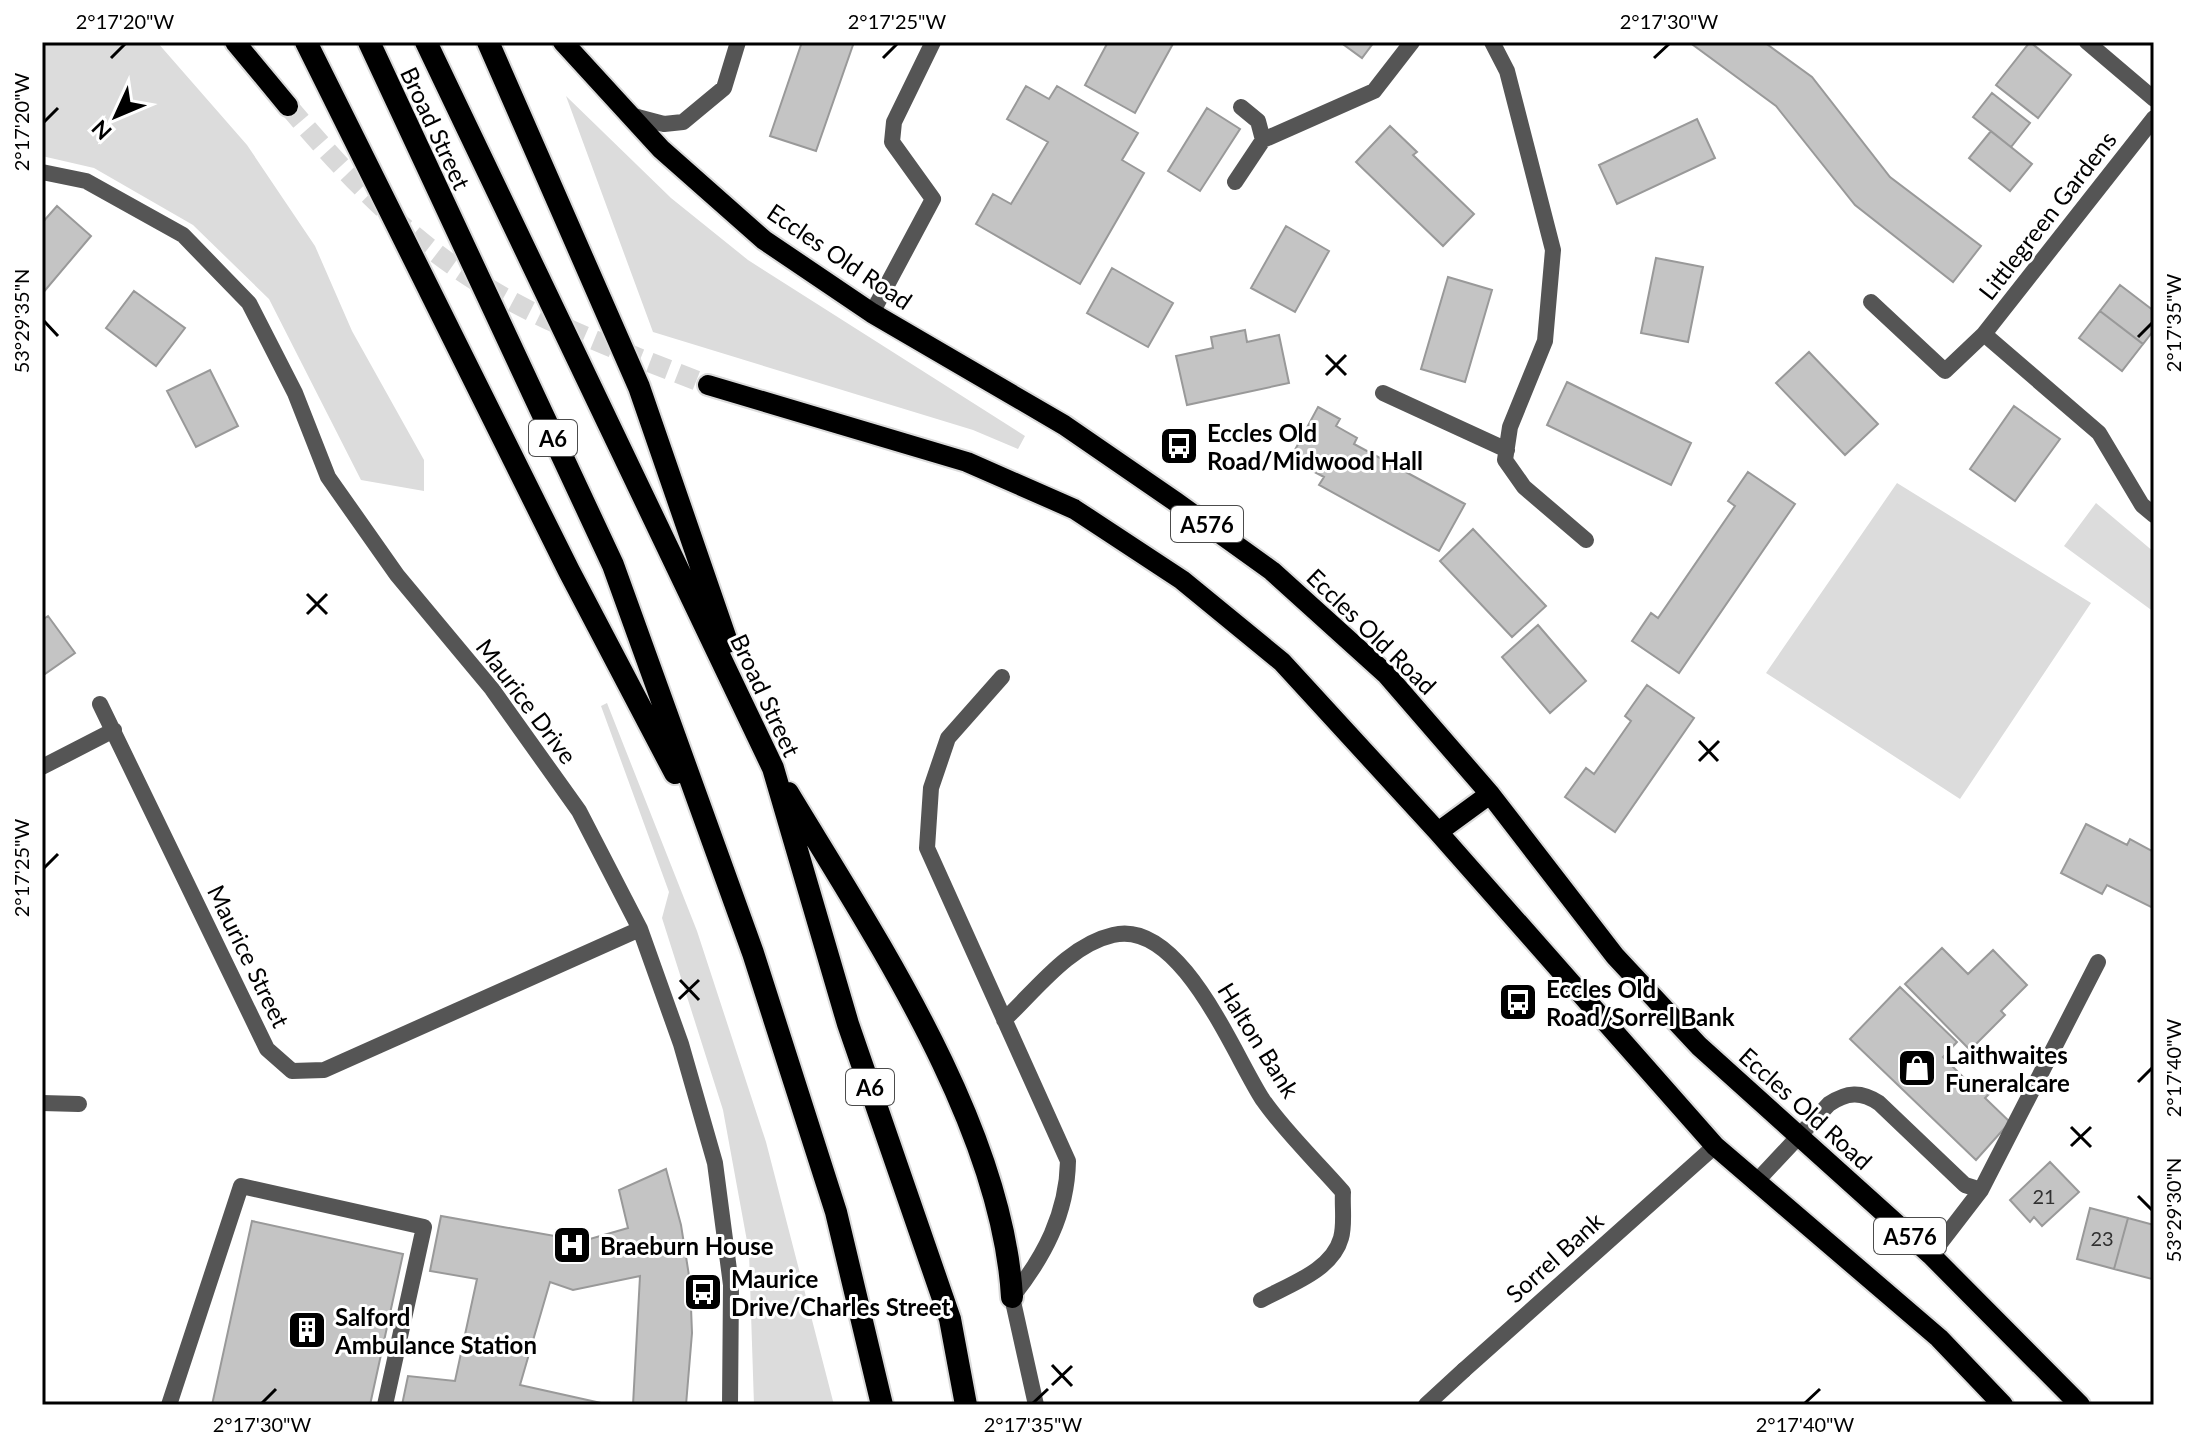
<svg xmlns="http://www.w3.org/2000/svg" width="2196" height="1447" font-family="Lato,sans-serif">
<rect width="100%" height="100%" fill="#fff"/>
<!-- green -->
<path fill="#dcdcdc" d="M42,42H157L247,145L315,246L352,331L424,460V491L361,480L269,299L193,225L94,168L42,156Z
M566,96L671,198L748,260L1025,436L1018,449L973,430L653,332Z
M1897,483L2091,603L1960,799L1766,673Z
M2096,503L2154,552V612L2064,546Z
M607,703L697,931L766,1142L834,1405H754L749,1252L723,1110L662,918L669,892L601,706Z"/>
<!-- building -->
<path fill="#c4c4c4" stroke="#999" stroke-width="2" d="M802,42H854L816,151L770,136Z
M1108,42H1174L1135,113L1085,85Z
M1340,42H1374L1362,58Z
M1689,42H1764L1812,77L1890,177L1981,246L1953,282L1855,205L1776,106Z
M2030,42L2071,75L2038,118L1996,85Z
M1026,86L1049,99L1057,86L1138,133L1122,160L1144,173L1080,284L976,224L993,194L1011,204L1048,142L1007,119Z
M1992,93L2030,123L2011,147L1973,117Z
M1207,108L1240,129L1200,191L1168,171Z
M1697,119L1715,158L1617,204L1599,165Z
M1390,126L1417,152L1413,155L1474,214L1443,246L1356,162Z
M1991,131L2032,164L2010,191L1969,158Z
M57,206L91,236L42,294V223Z
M1286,226L1329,251L1295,312L1251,288Z
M1656,258L1703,267L1688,342L1641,333Z
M1112,268L1173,303L1148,347L1087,313Z
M1448,277L1492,290L1465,382L1421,369Z
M2120,285L2154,311V330L2143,344L2100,311Z
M134,291L185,328L156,366L106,328Z
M2100,311L2143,344L2122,371L2079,338Z
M1245,330L1247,342L1279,335L1289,383L1187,405L1176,356L1213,348L1211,337Z
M1809,352L1878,424L1845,455L1776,383Z
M210,370L238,426L196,447L167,391Z
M1567,382L1691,443L1671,485L1547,425Z
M2014,406L2060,439L2015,501L1970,469Z
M1318,407L1340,419L1336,426L1357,438L1354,444L1465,504L1439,551L1319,485L1324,477L1290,459Z
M1748,472L1795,504L1679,673L1632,641L1651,613L1658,618L1735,506L1728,501Z
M1473,529L1546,606L1512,637L1440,561Z
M48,616L75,653L42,676V620Z
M1538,625L1586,681L1550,713L1502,657Z
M1647,685L1694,718L1615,832L1565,797L1586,768L1594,774L1631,721L1625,716Z
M2086,824L2127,845L2130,839L2154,852L2153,908L2107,885L2102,894L2061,873Z
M1942,948L1968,974L1993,950L2027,985L2001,1011L2005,1015L1970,1050L1905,984Z
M1900,987L1957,1042L1943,1057L1970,1084L1976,1078L1991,1092L1985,1098L2010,1122L1976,1160L1850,1039Z
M2050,1162L2079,1192L2042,1226L2034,1217L2030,1222L2010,1200Z
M666,1169L681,1225L690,1282L692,1333L686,1405H633L640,1276L573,1290L550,1282L520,1385L610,1405H402L408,1376L455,1381L477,1279L430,1271L441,1216L583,1241L628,1228L619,1190Z
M2090,1208L2128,1218L2114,1269L2077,1259Z
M2128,1218L2154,1225L2152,1279L2114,1269Z
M252,1221L403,1254L370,1405H212Z"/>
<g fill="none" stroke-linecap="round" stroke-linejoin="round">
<!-- primary-tunnel -->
<path stroke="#d9d9d9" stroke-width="20" stroke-dasharray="20 10" stroke-linecap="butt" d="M288,106C342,170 399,231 470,277C543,324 627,353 708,385"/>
<defs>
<path id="primary" d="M235,42L288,106
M563,42L661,149L764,240L872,313L1064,425L1176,502L1272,571L1386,674L1490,794L1615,956L1699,1046L1931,1255L2080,1405
M708,385L967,462L1074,509L1182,580L1282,662L1438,832L1715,1146L1939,1338L2003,1405
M1438,832L1490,794"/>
<path id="trunk" d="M306,42L569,571L675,773
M369,42L613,565L753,953L836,1212L882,1405
M426,42L773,768L848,1024L950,1319L966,1405
M488,42L639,387L727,642
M788,793C875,937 1002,1126 1012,1297"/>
</defs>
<!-- primary casing -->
<use href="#primary" stroke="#dbdbdb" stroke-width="24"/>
<!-- trunk casing -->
<use href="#trunk" stroke="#dbdbdb" stroke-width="26"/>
<!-- service -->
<path stroke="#555" stroke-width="16" d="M872,313L933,199L892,142L894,122L933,42
M1755,1183L1829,1104C1847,1092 1861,1091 1879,1103L1965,1185L1981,1190
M1931,1255L1981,1190L2098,962
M1464,1370L1715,1146
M169,1405L241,1186L424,1227L385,1405"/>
<!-- minor -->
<path stroke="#555" stroke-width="16" d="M1492,42L1507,71L1553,250L1545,341L1510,427L1505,460L1524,487L1586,540
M2087,42L2154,99
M1241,107L1258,121L1263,140
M630,115L664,124L683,122L724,88L738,42
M2154,118L1984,334L2099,433L2142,505L2154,515
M42,172L86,181L183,235L249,303L295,393L328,477L397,575L492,689L579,811L640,929L681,1044L715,1163L731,1285L730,1405
M1235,182L1263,140L1374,91L1412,42
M1871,302L1945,371L1984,334
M1383,393L1507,450
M1002,677L948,738L931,788L927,848L1068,1161C1067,1214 1044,1257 1012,1297L1036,1405
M100,704L267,1049L292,1071L324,1070L640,929
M42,767L114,730
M1004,1020C1036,990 1069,945 1113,935C1181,918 1234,1056 1263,1100C1286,1133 1317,1162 1343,1192C1342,1206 1345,1225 1341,1238C1332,1271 1288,1285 1261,1300
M42,1103L79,1104
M1426,1405L1464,1370"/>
<!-- primary -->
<use href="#primary" stroke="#000" stroke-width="20"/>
<!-- trunk -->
<use href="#trunk" stroke="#000" stroke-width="22"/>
</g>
<!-- ticks -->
<path fill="none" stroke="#000" stroke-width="3" d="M111,58L125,44M883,58L897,44M1654,58L1669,44M44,122L58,108M44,321L58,336M2138,337L2152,323M1326,355L1346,375M1326,375L1346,355M307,594L327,614M307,614L327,594M1699,741L1718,761M1699,761L1719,741M44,868L58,854M680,980L699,1000M679,999L699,980M2138,1082L2152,1068M2071,1127L2091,1147M2071,1146L2091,1127M2138,1196L2152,1210M1052,1365L1072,1386M1052,1385L1072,1366M262,1403L276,1389M1033,1403L1048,1389M1805,1403L1820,1389"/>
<!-- icons -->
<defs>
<symbol id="bus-square" viewBox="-11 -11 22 22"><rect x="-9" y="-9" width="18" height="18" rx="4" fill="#000" stroke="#fff"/><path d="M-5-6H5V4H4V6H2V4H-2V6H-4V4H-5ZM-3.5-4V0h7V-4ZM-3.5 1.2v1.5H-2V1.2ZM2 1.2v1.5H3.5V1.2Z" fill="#fff"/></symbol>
<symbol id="shop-square" viewBox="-11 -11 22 22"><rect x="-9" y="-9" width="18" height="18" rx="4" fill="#000" stroke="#fff"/><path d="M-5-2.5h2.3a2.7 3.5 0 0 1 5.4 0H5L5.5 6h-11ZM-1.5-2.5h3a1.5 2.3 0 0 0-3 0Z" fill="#fff"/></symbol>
<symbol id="hospital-square" viewBox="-11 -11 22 22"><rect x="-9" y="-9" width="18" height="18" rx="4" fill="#000" stroke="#fff"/><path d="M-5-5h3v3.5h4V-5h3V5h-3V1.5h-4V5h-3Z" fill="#fff"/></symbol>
<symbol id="building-square" viewBox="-11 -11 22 22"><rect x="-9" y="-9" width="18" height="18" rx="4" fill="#000" stroke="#fff"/><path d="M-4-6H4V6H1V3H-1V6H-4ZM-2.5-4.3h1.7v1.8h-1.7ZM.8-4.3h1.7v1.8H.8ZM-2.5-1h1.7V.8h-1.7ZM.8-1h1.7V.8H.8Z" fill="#fff"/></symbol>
</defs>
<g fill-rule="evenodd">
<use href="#bus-square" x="1157" y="424" width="44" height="44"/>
<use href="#bus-square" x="1496" y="980" width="44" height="44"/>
<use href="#shop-square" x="1895" y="1046" width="44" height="44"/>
<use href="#hospital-square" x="550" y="1223" width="44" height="44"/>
<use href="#bus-square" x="681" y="1270" width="44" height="44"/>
<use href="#building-square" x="285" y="1308" width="44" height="44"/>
</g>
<g text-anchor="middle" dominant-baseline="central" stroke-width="6" stroke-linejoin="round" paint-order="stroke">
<!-- number labels -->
<g font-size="20" fill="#313131">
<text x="2044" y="1196">21</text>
<text x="2102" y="1238">23</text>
</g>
<!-- shield labels -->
<g fill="#fff" stroke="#4c4c4c" stroke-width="2">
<rect x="529" y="420" width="48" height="36" rx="6"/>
<rect x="1171" y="506" width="72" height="36" rx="6"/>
<rect x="846" y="1069" width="48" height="36" rx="6"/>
<rect x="1874" y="1218" width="72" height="36" rx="6"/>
</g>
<g font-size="22" font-weight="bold" fill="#000">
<text x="553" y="438">A6</text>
<text x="1207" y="524">A576</text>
<text x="870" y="1087">A6</text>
<text x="1910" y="1236">A576</text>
</g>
<!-- street labels -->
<g font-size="24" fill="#000" stroke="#fff">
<text transform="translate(436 128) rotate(65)">Broad Street</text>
<text transform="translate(2047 215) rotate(-52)">Littlegreen Gardens</text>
<text transform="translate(840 256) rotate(34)">Eccles Old Road</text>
<text transform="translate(1372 631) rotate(44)">Eccles Old Road</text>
<text transform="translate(766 695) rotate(65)">Broad Street</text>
<text transform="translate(527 701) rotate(53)">Maurice Drive</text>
<text transform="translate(249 956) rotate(64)">Maurice Street</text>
<text transform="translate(1259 1040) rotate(58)">Halton Bank</text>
<text transform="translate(1806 1108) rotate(42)">Eccles Old Road</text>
<text transform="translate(1554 1257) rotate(-42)">Sorrel Bank</text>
</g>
<!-- poi labels -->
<g font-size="24" font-weight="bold" fill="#000" stroke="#fff" text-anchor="start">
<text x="1207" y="432">Eccles Old<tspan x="1207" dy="28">Road/Midwood Hall</tspan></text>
<text x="1546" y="988">Eccles Old<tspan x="1546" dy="28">Road/Sorrel Bank</tspan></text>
<text x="1945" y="1054">Laithwaites<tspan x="1945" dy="28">Funeralcare</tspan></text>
<text x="600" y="1245">Braeburn House</text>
<text x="731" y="1278">Maurice<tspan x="731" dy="28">Drive/Charles Street</tspan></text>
<text x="335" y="1316">Salford<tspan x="335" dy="28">Ambulance Station</tspan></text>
</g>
</g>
<!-- border -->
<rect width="2196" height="1447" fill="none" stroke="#ffffff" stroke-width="88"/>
<!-- north arrow -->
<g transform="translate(116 116) rotate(226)" stroke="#ffffff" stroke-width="6" paint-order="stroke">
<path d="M0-6L14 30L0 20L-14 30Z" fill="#000000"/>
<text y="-12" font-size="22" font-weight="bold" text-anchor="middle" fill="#000000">N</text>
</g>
<rect x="44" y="44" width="2108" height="1359" fill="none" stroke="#000" stroke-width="3"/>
<g font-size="20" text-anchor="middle" fill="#000">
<text x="125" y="29">2°17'20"W</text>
<text x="897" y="29">2°17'25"W</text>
<text x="1669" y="29">2°17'30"W</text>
<text transform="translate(22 122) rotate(-90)" y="7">2°17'20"W</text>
<text transform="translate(22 321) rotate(-90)" y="7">53°29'35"N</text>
<text transform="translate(2174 323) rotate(-90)" y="7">2°17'35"W</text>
<text transform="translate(22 868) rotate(-90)" y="7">2°17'25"W</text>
<text transform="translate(2174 1068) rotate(-90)" y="7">2°17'40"W</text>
<text transform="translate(2174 1210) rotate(-90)" y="7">53°29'30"N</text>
<text x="262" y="1432">2°17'30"W</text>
<text x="1033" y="1432">2°17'35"W</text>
<text x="1805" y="1432">2°17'40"W</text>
</g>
</svg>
